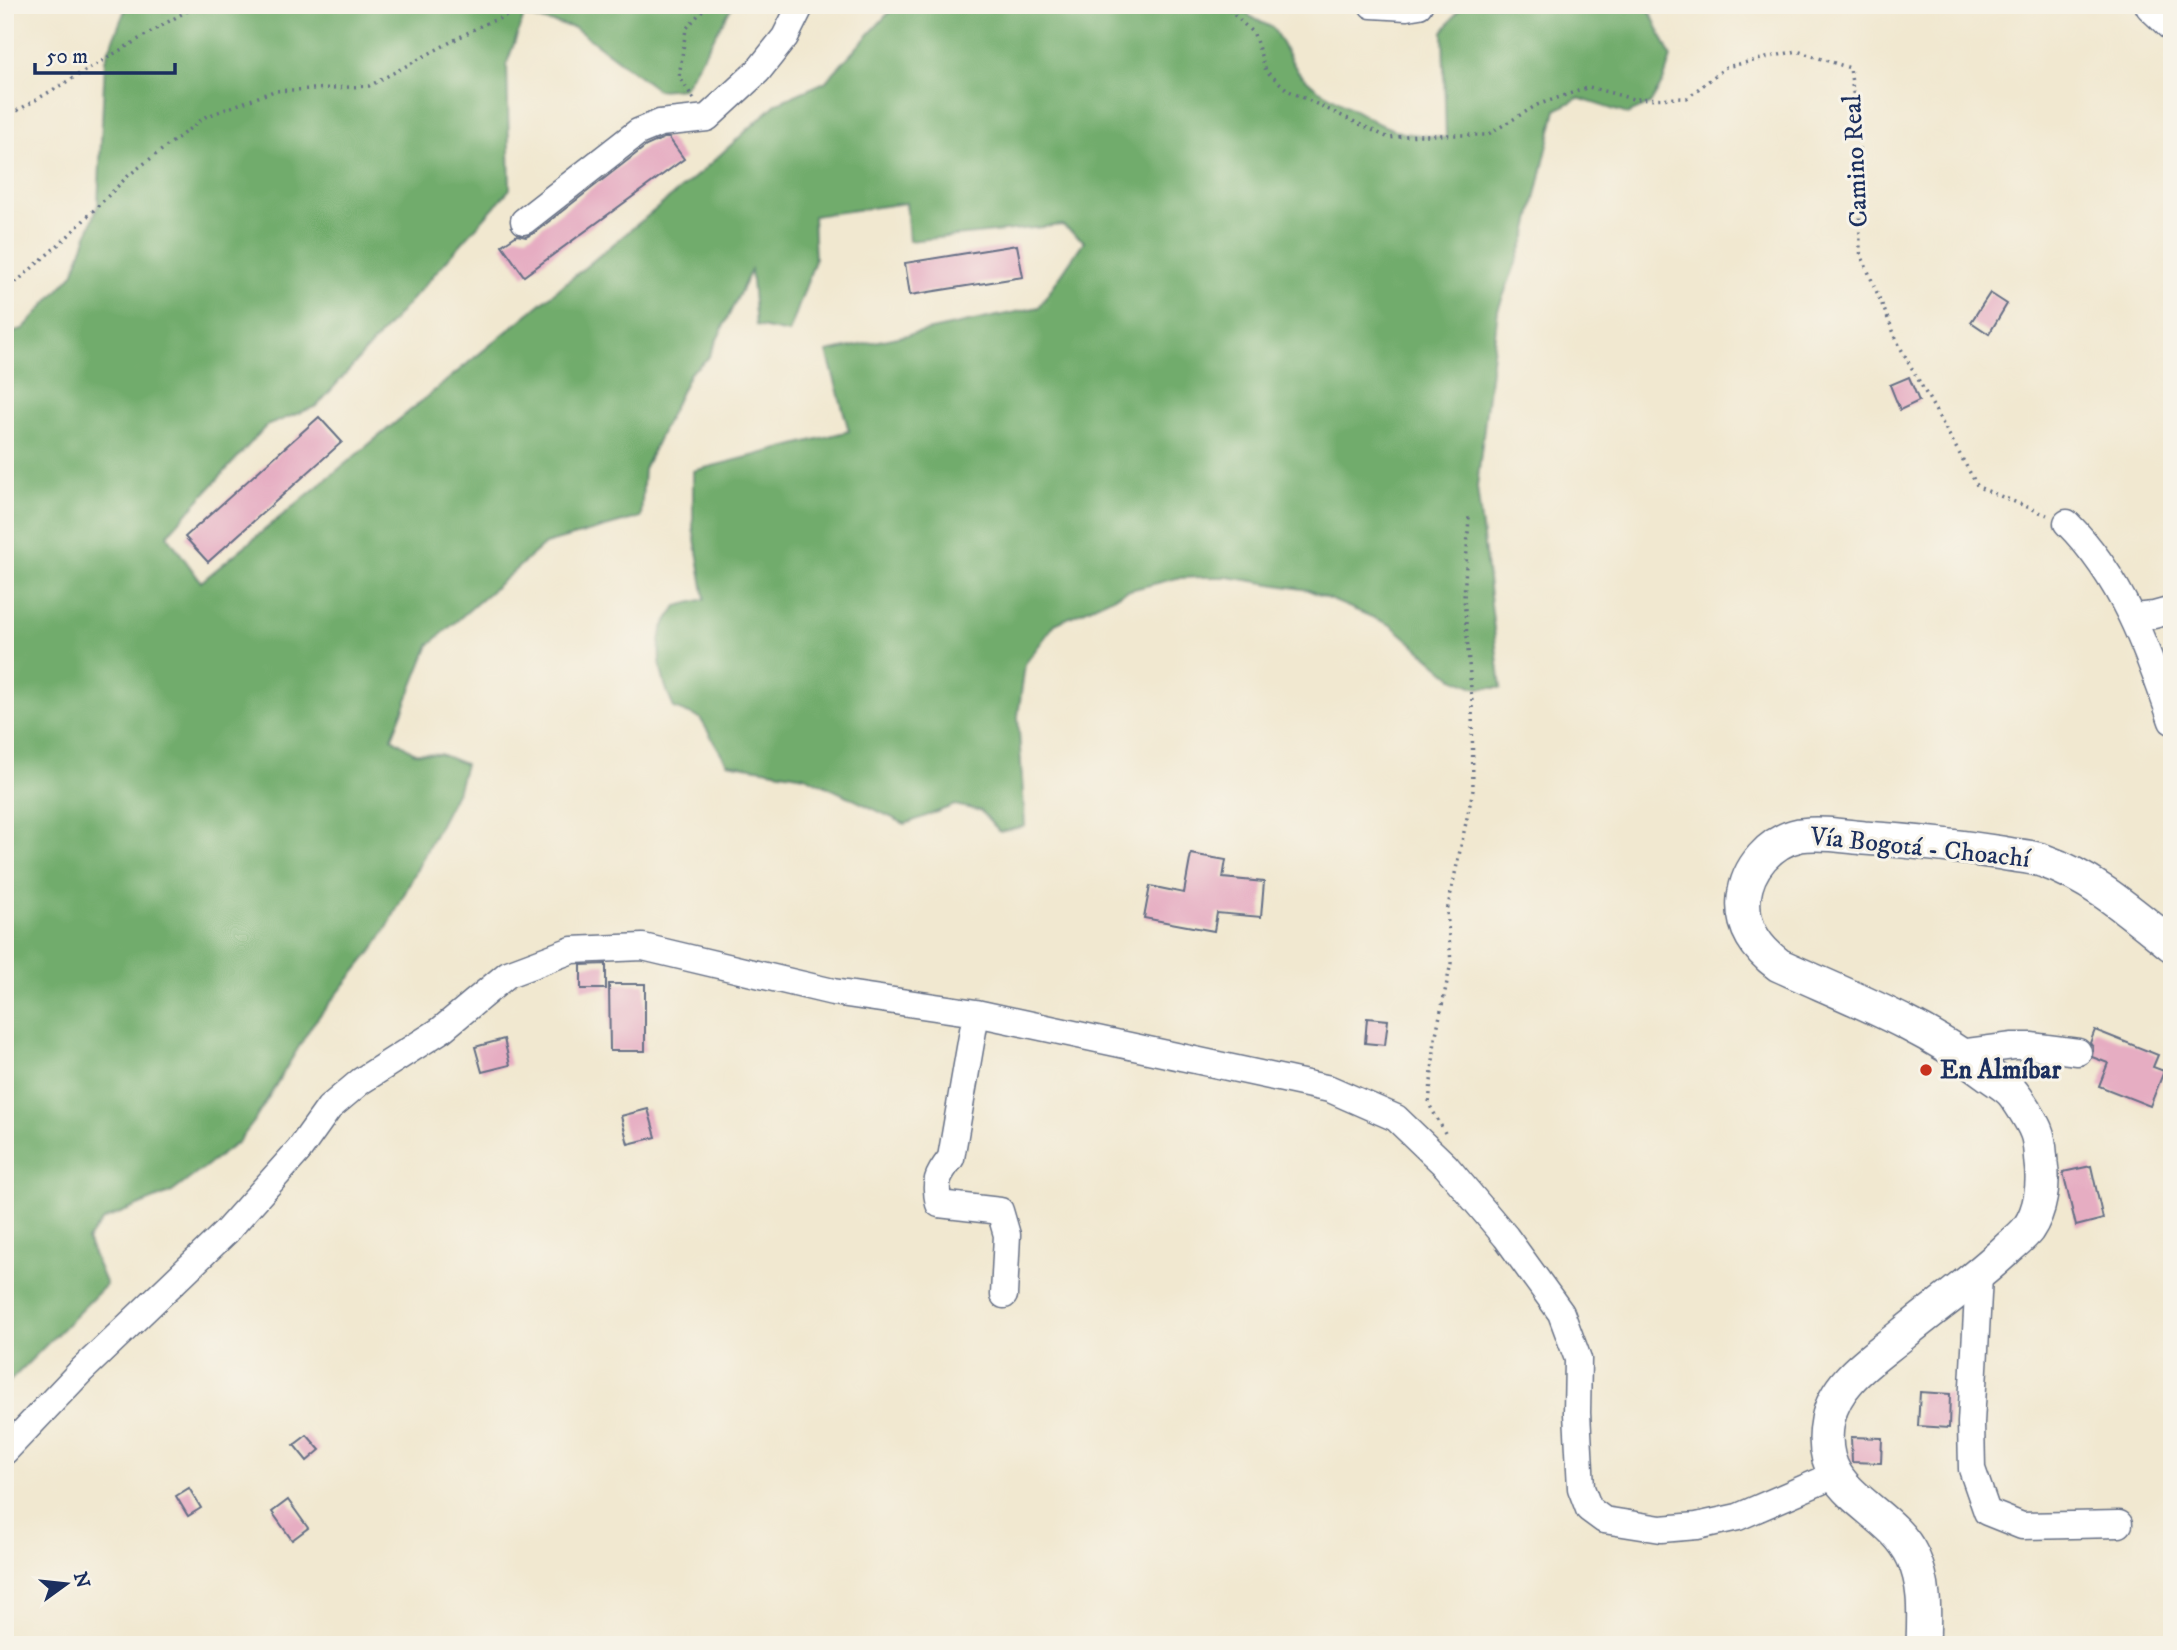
<svg xmlns="http://www.w3.org/2000/svg" width="2177" height="1650" font-family="'IM FELL DW Pica',serif">
<rect width="100%" height="100%" fill="#f7f3e8"/>
<filter id="ink" filterUnits="userSpaceOnUse"><feTurbulence type="fractalNoise" baseFrequency=".0143" numOctaves="2"/><feDisplacementMap in="SourceGraphic" scale="14" xChannelSelector="R" yChannelSelector="G"/><feConvolveMatrix kernelMatrix="1 2 1 2 8 2 1 2 1" color-interpolation-filters="sRGB"/></filter>
<filter id="wash" filterUnits="userSpaceOnUse"><feTurbulence type="fractalNoise" baseFrequency=".00686" numOctaves="4" result="noise"/><feDisplacementMap in="SourceGraphic" scale="28" xChannelSelector="R" yChannelSelector="G"/><feGaussianBlur stdDeviation="1.57" result="paint"/><feColorMatrix in="noise" values="0 0 0 0 0 0 0 0 0 0 0 0 0 0 0 0 0 1.4 0 .05"/><feComposite in="paint" operator="in"/></filter>
<g filter="url(#wash)">
<rect width="100%" height="100%" fill="#f1e8d0"/>
<!-- forest -->
<path fill="#71ac6c" stroke="#466e65" stroke-width="2" d="M127,5H733L684,88L658,90L575,28L524,16L507,63L510,189L317,406L266,426L167,535L201,582L700,173L777,103L825,82L896,5H1240L1251,17L1273,28L1298,72L1316,88L1379,124L1403,133L1446,138L1443,32L1462,5H1647L1671,57L1663,82L1650,104L1627,114L1578,98L1556,110L1527,234L1498,310L1477,487L1501,688H1477L1453,678L1391,625L1308,590L1228,577H1203L1177,578L1126,591L1055,624L1025,664L1018,716L1025,826L1000,832L981,811L955,805L905,824L805,776L727,763L700,718L674,708C663,684 655,657 662,630C665,622 673,613 677,606L705,599L693,527V471L849,431L827,352L1039,307L1084,241L1062,225L909,241L906,203L813,216L815,260L789,333L756,326L751,270L708,358L690,373L644,469L641,517L545,544L429,645L392,738L415,753L440,754L465,764L458,789L388,926L375,947L312,1025L253,1123L238,1142L172,1192L103,1220L87,1240L106,1285L5,1386V336L23,329L73,274L98,205L105,60Z"/>
<g id="blocks">
<!-- building -->
<path fill="#e6adc2" d="M664,138H669L684,159L524,276L502,245L517,235L526,237L534,233L646,146Z
M1017,245L1023,277L910,295L905,263Z
M1990,293L2007,304L1989,334L1971,322Z
M1909,377L1919,401L1900,410L1890,385Z
M319,417L342,442L208,562L185,537Z
M1191,854L1226,860L1223,878L1264,882L1261,917L1217,913L1214,931L1144,918L1150,886L1184,893Z
M606,964V989H581V965Z
M609,984H645V1051H610Z
M1367,1018L1388,1020L1385,1045L1365,1043Z
M2095,1030L2158,1055L2153,1067L2164,1071L2150,1106L2099,1086L2108,1063L2092,1057L2093,1047L2090,1043Z
M504,1039L510,1065L482,1072L475,1047Z
M648,1109L656,1137L628,1144L621,1116Z
M2091,1166L2103,1219L2076,1226L2063,1172Z
M1920,1392L1950,1394L1949,1428L1918,1426Z
M307,1435L320,1450L307,1461L294,1445Z
M1851,1437L1882,1438L1881,1463L1852,1462Z
M189,1488L201,1508L188,1516L176,1496Z
M288,1500L308,1528L292,1540L272,1512Z"/>
</g>
</g>
<g filter="url(#ink)">
<use href="#blocks" fill-opacity="0" stroke="#667086" stroke-width="2"/>
<g fill="none" stroke-linecap="round" stroke-linejoin="round">
<defs>
<path id="minor" d="M1372,5L1407,7L1419,5
M524,221L638,132L660,123L707,118L758,71L785,37L801,5
M2067,523C2122,578 2147,648 2172,721
M2133,617L2154,615L2172,610
M976,1013L951,1158C937,1176 934,1182 939,1204L1000,1211L1007,1235L1004,1295
M1960,1053L2013,1046H2031L2078,1052
M1979,1276L1971,1423L1972,1469L1987,1512L2022,1526L2119,1524
M5,1451L82,1370L226,1232L299,1150L329,1108L361,1081L441,1030L508,974L572,950L643,947L833,992L976,1013L1330,1089L1396,1118L1446,1166L1506,1237L1561,1313L1578,1359L1577,1413L1581,1488L1589,1509L1604,1520L1661,1529L1697,1526L1738,1517L1835,1475"/>
<path id="major" d="M2152,5L2172,24
M1923,1645C1924,1614 1926,1585 1913,1557C1888,1504 1813,1496 1828,1420C1835,1381 1874,1358 1903,1334C1937,1306 1973,1281 2005,1251C2012,1244 2022,1237 2028,1229C2041,1210 2044,1184 2041,1163C2040,1153 2040,1140 2036,1131C2032,1121 2018,1099 2011,1091C2004,1084 1993,1078 1985,1072C1924,1025 1849,997 1779,965C1757,949 1741,927 1744,898C1747,868 1770,841 1800,835C1821,832 1844,836 1864,838C1910,841 1956,846 2002,853C2015,856 2031,856 2044,861C2093,878 2132,913 2172,945"/>
</defs>
<!-- minor casing -->
<use href="#minor" stroke="#667086" stroke-width="29"/>
<!-- major casing -->
<use href="#major" stroke="#667086" stroke-width="36"/>
<!-- path -->
<path stroke="#667086" stroke-width="3.5" stroke-dasharray="2 5" stroke-linecap="butt" d="M229,5L246,12L271,5
M1224,5L1254,34L1266,71L1289,91L1389,138L1418,135H1487L1537,105L1589,87L1633,99L1687,98L1726,67L1797,51L1850,68L1859,139L1860,252L1899,345L1978,487L2047,515
M694,99L679,77L686,29L707,5
M5,118L185,12L209,5
M5,292L67,237L129,175L205,117L274,91L369,86L484,24L537,5
M1445,1133L1429,1104L1435,1039L1451,963L1447,911L1473,790L1472,702L1464,597L1469,517"/>
<!-- minor -->
<use href="#minor" stroke="#fff" stroke-width="26"/>
<!-- major -->
<use href="#major" stroke="#fff" stroke-width="33"/>
</g>
</g>
<!-- markers -->
<circle fill="#c8321e" stroke="#f7f3e8" stroke-width="2.5" cx="1926" cy="1070" r="7"/>
<g text-anchor="middle" dominant-baseline="central" stroke-width="6" stroke-linejoin="round" paint-order="stroke">
<!-- street labels -->
<g font-size="26" fill="#1b2f5e" stroke="#f7f3e8">
<text transform="translate(1856 161) rotate(-93)">Camino Real</text>
<text transform="translate(1920 848) rotate(6)">Vía Bogotá - Choachí</text>
</g>
<!-- poi labels -->
<g font-size="26" font-weight="bold" fill="#1b2f5e" stroke="#f7f3e8" text-anchor="start">
<text x="1940" y="1070">En Almíbar</text>
</g>
</g>
<!-- margin -->
<rect width="2177" height="1650" fill="none" stroke="#f7f3e8" stroke-width="28"/>
<!-- north arrow -->
<g transform="translate(66 1584) rotate(75)" stroke="#f7f3e8" stroke-width="5" paint-order="stroke">
<path d="M0-5L12 26L0 18L-12 26Z" fill="#1b2f5e"/>
<text y="-10" font-size="19" font-weight="bold" text-anchor="middle" fill="#1b2f5e">N</text>
</g>
<!-- scale -->
<path d="M35 63v10h140v-10" fill="none" stroke="#1b2f5e" stroke-width="3.5"/>
<text x="46" y="63" font-size="21" fill="#1b2f5e" stroke="#f7f3e8" stroke-width="5" paint-order="stroke">50 m</text>
</svg>
